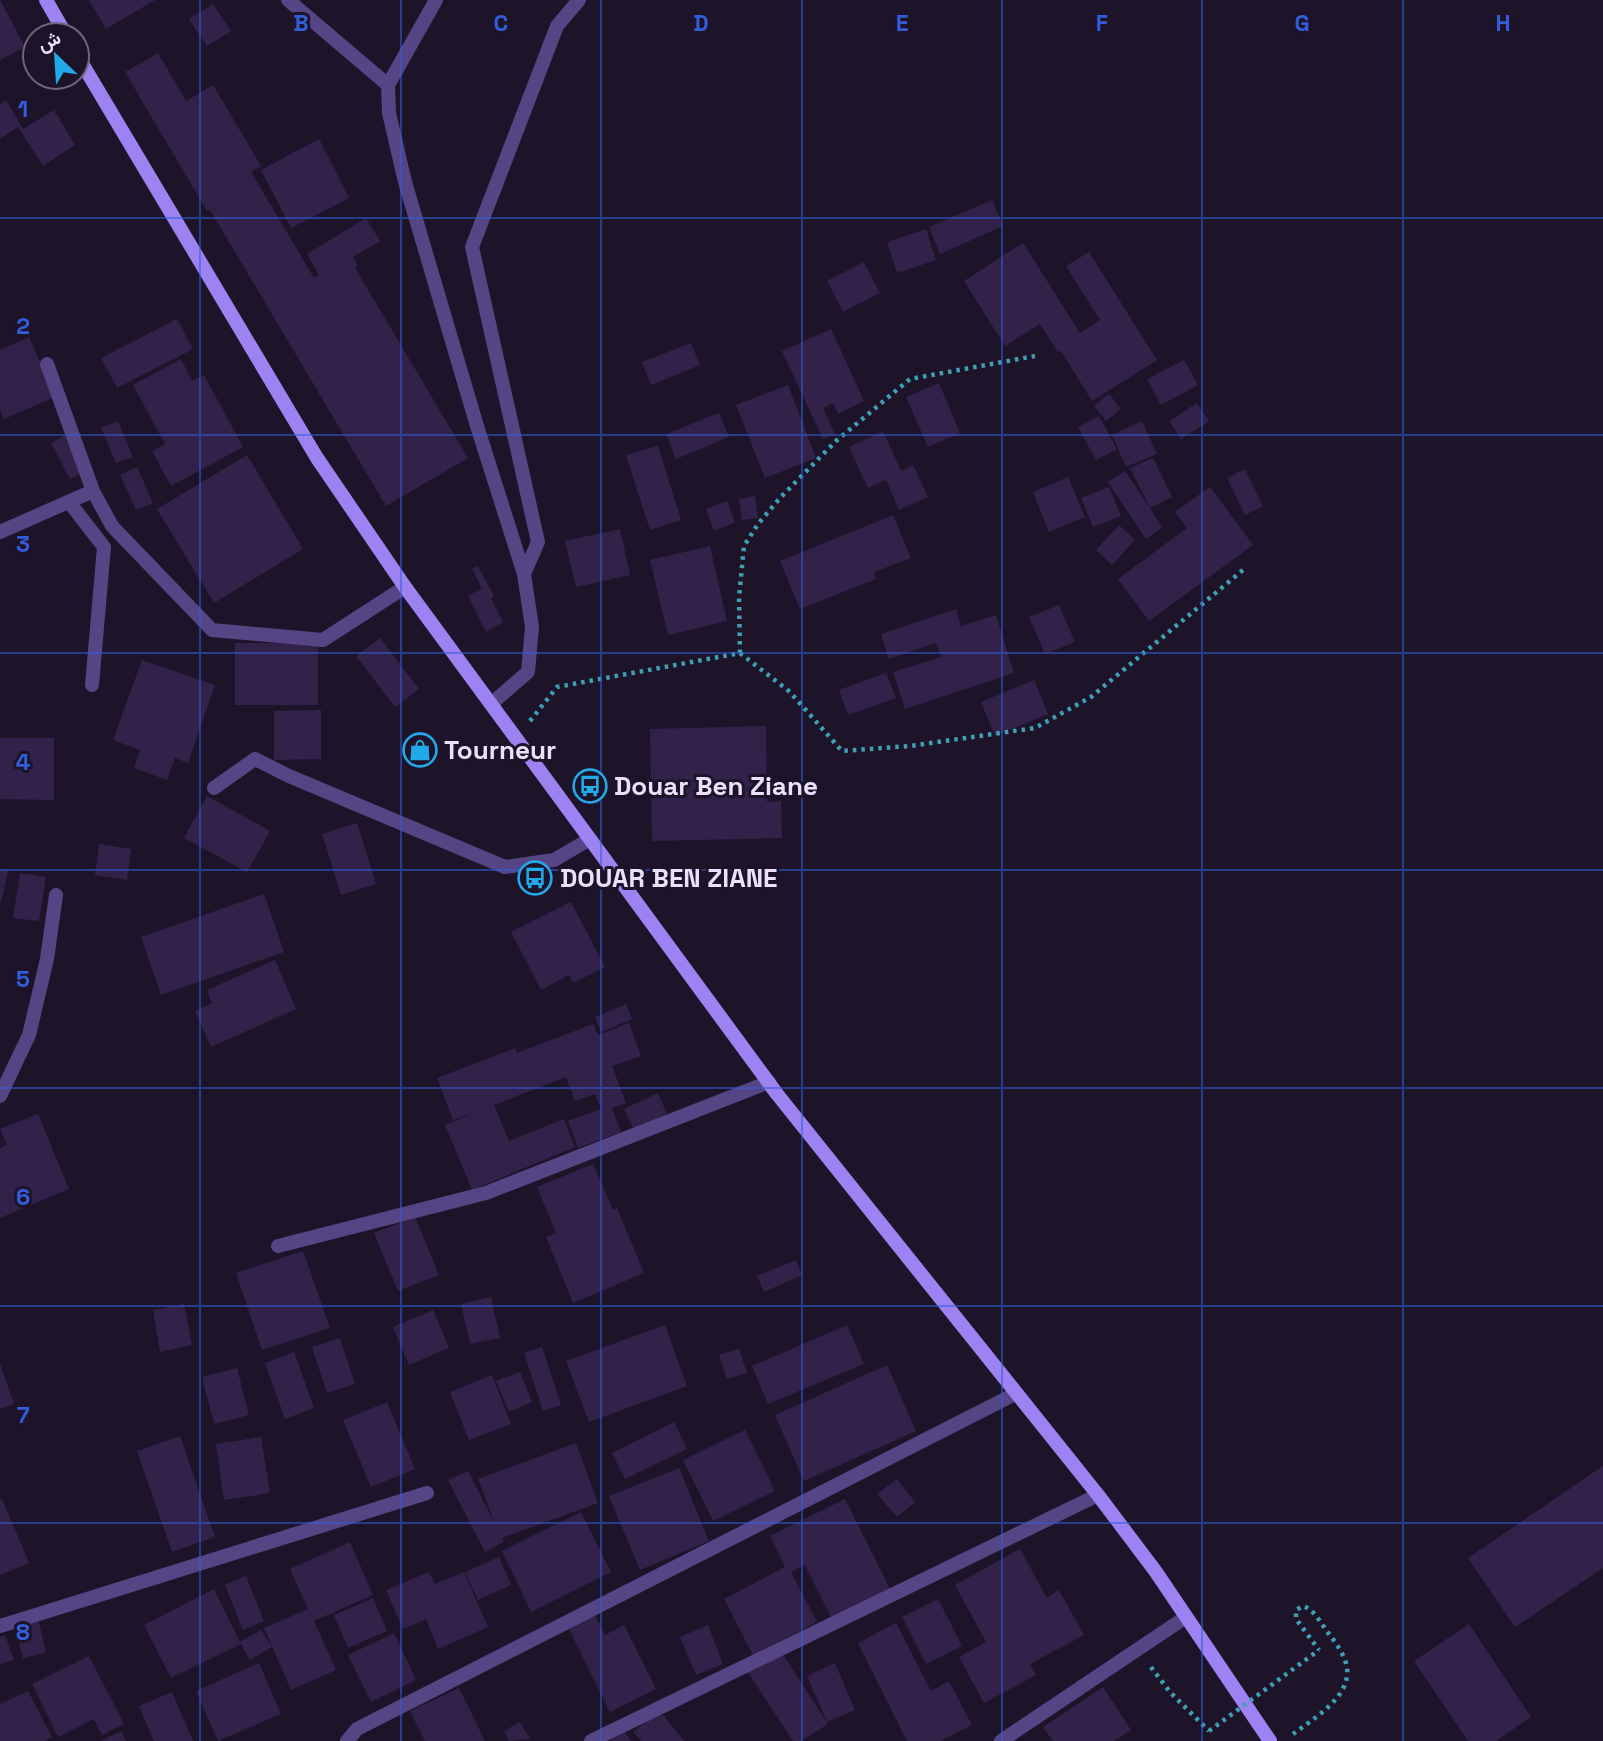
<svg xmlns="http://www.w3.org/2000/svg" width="1603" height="1741" font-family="'Space Grotesk',Vazirmatn,sans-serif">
<rect width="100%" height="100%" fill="#1d142a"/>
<!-- building -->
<path fill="#322249" d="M0,0L25,47L0,60Z
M89,0H155L106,29Z
M213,4L231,31L207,46L189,19Z
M158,53L186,101L213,85L261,166L251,172L314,278L319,275L307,254L366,218L380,241L353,257L358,266L355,268L468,458L386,506L210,210L207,211L125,72Z
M6,100L23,129L54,110L75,145L43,166L18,127L0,139V104Z
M319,139L349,198L291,228L261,170Z
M992,200L1003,226L940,254L929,227Z
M926,229L936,260L897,273L887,242Z
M1023,243L1080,333L1100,320L1066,266L1089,252L1157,360L1092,401L1061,351L1058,352L1040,324L1005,346L964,281Z
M864,262L880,293L843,312L827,281Z
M177,319L193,349L117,388L101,358Z
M831,329L864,401L838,414L833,403L823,408L835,434L823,439L782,351Z
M29,337L55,397L4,419L0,410V350Z
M691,343L700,365L651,385L642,362Z
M181,359L192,381L204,375L243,447L171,486L152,451L165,444L133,385Z
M1184,360L1198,385L1161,405L1147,379Z
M939,383L960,433L928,447L906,397Z
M788,385L816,458L765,478L736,405Z
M1109,394L1121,409L1106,421L1094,406Z
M1197,403L1209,421L1181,439L1169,421Z
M719,413L729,437L676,459L666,434Z
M1099,416L1117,449L1096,460L1078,427Z
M118,421L133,457L116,463L101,428Z
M1142,421L1157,454L1126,467L1112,435Z
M883,431L901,471L913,465L928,497L899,510L886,480L868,488L849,447Z
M67,434L86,471L70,479L51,443Z
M658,446L681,520L650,530L626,455Z
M247,455L303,549L214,603L157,509Z
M1153,458L1172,497L1150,508L1162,528L1146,539L1108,482L1125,471L1150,508L1130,468Z
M137,467L153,503L136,510L120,475Z
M1245,469L1263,506L1245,515L1227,478Z
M1068,477L1085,517L1049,532L1033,492Z
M1109,487L1121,516L1093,527L1081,498Z
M1210,487L1253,545L1149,621L1118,579L1187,528L1175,512Z
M755,496L758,518L742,520L739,499Z
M727,501L735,522L714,531L706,509Z
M893,515L911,558L874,572L876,579L800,609L780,561Z
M1119,525L1135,540L1112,565L1096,550Z
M620,529L630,575L576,587L565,541Z
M710,546L727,621L668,635L650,560Z
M478,566L494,596L491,598L503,622L486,632L468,596L482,588L472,569Z
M1059,605L1075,642L1045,654L1029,617Z
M956,609L961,626L996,615L1014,673L905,709L893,672L941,657L936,643L889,659L881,634Z
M380,638L419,689L395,707L356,656Z
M235,643H318V705H235Z
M142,660L215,685L188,763L175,758L167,780L134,768L140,750L113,740Z
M886,673L896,698L848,715L839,690Z
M1034,680L1048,714L995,736L981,702Z
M321,710V759L274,760V711Z
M766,726L767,802L781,801L782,838L652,841L650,729Z
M0,738H54V800L0,799Z
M207,796L270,831L247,872L184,838Z
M357,823L376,884L341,895L322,834Z
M99,844L131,849L127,880L95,875Z
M0,869L8,871L1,902H0Z
M20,873L46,877L39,921L13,918Z
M264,894L284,952L161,995L141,937Z
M571,902L605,967L573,983L569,975L541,990L511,932Z
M275,960L296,1009L211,1047L195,1011L212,1003L207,990Z
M626,1004L632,1019L601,1032L595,1017Z
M629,1023L641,1056L612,1066L626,1103L612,1108L621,1132L578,1148L568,1121L601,1109L595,1094L575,1101L566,1077L494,1105L509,1141L564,1119L575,1147L472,1190L445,1125L477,1112L453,1120L437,1078L515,1048L517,1053L593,1024L598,1035Z
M658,1093L667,1114L634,1130L624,1109Z
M38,1114L69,1189L0,1218V1148L7,1145L0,1129Z
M593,1164L613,1210L617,1208L644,1273L573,1303L546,1237L556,1233L537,1187Z
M415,1217L439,1275L398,1291L374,1233Z
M303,1251L330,1328L262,1350L236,1273Z
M796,1260L802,1275L764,1292L757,1276Z
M491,1297L500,1338L470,1344L461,1304Z
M184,1304L192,1345L160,1352L153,1310Z
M433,1310L449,1348L409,1365L393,1327Z
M665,1325L687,1386L589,1422L566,1361Z
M847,1325L864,1364L768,1404L752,1366Z
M340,1338L355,1384L327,1393L312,1347Z
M542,1347L561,1405L543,1411L524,1353Z
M739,1349L747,1373L727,1379L719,1355Z
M294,1352L314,1408L285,1419L265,1363Z
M0,1364L14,1404L0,1409Z
M887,1365L916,1431L804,1481L775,1415Z
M237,1368L249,1415L214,1424L202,1377Z
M520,1372L532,1402L509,1412L496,1381Z
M492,1375L511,1424L469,1440L450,1392Z
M387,1402L415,1469L371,1487L343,1420Z
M674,1422L687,1449L625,1479L612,1453Z
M745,1430L775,1491L713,1521L683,1460Z
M180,1436L215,1537L172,1552L137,1451Z
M261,1437L270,1493L224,1500L216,1444Z
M576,1443L598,1503L502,1538L504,1542L485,1552L448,1480L468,1471L495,1524L478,1479Z
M1603,1466V1568L1515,1627L1468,1558Z
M679,1468L709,1541L640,1570L609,1496Z
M897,1479L915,1502L897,1517L877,1494Z
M2,1499L29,1563L0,1575V1500Z
M845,1499L890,1589L831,1617L805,1565L791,1572L817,1622L753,1655L724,1599L785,1567L770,1536Z
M581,1512L611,1572L531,1612L502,1551Z
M350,1542L373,1595L314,1621L336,1670L291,1690L264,1628L308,1609L290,1569Z
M1020,1549L1047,1598L1059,1590L1084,1635L1030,1664L1036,1675L984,1703L959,1657L986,1642L955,1585Z
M499,1557L511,1585L478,1600L465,1572Z
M429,1572L435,1584L464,1572L488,1627L438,1649L426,1619L403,1629L386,1590Z
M246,1576L264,1621L243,1630L225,1585Z
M214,1589L240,1642L261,1630L272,1647L250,1660L241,1644L171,1678L144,1625Z
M373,1598L387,1631L348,1648L334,1615Z
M938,1599L962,1646L926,1664L902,1617Z
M592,1610L605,1635L624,1625L656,1689L610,1712L566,1623Z
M38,1618L46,1653L23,1658L14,1624Z
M896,1623L931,1691L949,1681L972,1725L940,1741H907L858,1643Z
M1469,1624L1531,1717L1496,1741H1468L1414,1661Z
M708,1625L723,1664L696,1675L680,1637Z
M394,1633L416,1680L371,1702L348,1655Z
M5,1635L14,1660L0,1664V1637Z
M780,1650L828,1724L801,1741H793L747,1671Z
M89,1656L124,1724L102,1735L94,1719L58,1737L32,1684Z
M259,1663L281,1714L218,1741L196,1691Z
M835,1663L855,1710L827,1722L807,1676Z
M1103,1687L1131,1730L1114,1741H1053L1043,1727Z
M459,1688L485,1741H425L410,1711Z
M28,1691L52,1737L44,1741H0V1704Z
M172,1692L193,1741H154L139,1706Z
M660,1711L684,1741H641L633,1732Z
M520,1722L530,1739L509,1741L504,1731Z
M121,1731L126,1741H101Z
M624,1731L631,1741H610Z"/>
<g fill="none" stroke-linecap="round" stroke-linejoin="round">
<!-- path -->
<path stroke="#3fa0b2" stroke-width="4.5" stroke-dasharray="3.5 5" stroke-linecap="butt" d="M740,653L739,598L744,546L758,524L780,498L836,441L910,379L1035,356
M530,721L557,687L740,653L790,692L842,751L910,746L1035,728L1091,697L1243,570
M1151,1667L1170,1692L1209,1731
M1293,1734C1313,1719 1351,1697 1347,1668C1345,1655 1336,1643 1329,1634C1321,1624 1315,1610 1303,1606L1296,1610V1619L1319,1650"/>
<!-- service -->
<path stroke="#554584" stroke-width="14" d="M524,574L538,542L472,247L557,26L579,0"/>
<!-- minor -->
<path stroke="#554584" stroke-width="14" d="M288,0L388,85
M436,0L388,85L389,113L405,182L477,426L524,574L532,627L528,672L491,704
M47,364L93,491L112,526L212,630L323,640L405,587
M69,502L104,547L92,685
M0,532L93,491
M214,788L255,759L289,776L505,867L554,860L590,839
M0,1096L29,1035L47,959L56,895
M278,1246L486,1193L769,1082
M0,1626L427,1493
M347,1741L357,1729L1015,1394
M591,1741L1098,1495
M1001,1741L1186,1617"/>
<!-- secondary -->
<path stroke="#9d82f1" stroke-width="14" d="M46,0L66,35
M77,55L317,458L405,587L777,1094L1098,1495L1156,1572L1270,1741"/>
<!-- path-bridge -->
<path stroke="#3fa0b2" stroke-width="4.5" stroke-dasharray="3.5 5" stroke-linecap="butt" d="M1209,1731L1319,1650"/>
</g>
<!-- grid -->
<path fill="none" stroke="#325ddc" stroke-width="2" stroke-opacity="0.55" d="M200,0V1741M401,0V1741M601,0V1741M802,0V1741M1002,0V1741M1202,0V1741M1403,0V1741M0,218H1603M0,435H1603M0,653H1603M0,870H1603M0,1088H1603M0,1306H1603M0,1523H1603"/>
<!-- icons -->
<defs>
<symbol id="shop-ring" viewBox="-11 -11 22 22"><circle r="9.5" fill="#1d142a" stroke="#22a9e7" stroke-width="1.5"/><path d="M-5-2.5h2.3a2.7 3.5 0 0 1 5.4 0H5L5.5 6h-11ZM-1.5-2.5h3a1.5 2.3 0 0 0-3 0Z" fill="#22a9e7"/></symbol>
<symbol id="bus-ring" viewBox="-11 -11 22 22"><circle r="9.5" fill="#1d142a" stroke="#22a9e7" stroke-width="1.5"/><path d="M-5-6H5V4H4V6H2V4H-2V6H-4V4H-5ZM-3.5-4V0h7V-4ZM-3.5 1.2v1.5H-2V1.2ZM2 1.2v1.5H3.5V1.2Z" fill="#22a9e7"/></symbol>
</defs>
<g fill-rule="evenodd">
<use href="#shop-ring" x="401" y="731" width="38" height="38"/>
<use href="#bus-ring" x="571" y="767" width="38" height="38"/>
<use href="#bus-ring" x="516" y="859" width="38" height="38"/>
</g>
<g text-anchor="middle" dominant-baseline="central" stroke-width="6" stroke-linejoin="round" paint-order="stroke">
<!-- poi labels -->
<g font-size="26" font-weight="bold" fill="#eae1fc" stroke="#1d142a" text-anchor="start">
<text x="444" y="750">Tourneur</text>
<text x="614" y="786">Douar Ben Ziane</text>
<text x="560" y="878">DOUAR BEN ZIANE</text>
</g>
</g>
<g font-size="23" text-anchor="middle" font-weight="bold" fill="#325ddc" stroke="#1d142a" stroke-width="6" stroke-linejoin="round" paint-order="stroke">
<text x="301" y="31">B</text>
<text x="501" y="31">C</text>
<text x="701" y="31">D</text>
<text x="902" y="31">E</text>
<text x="1102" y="31">F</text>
<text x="1302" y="31">G</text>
<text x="1503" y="31">H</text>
<text x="23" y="117">1</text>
<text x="23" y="334">2</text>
<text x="23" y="552">3</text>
<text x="23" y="770">4</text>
<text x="23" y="987">5</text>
<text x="23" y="1205">6</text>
<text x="23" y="1423">7</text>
<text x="23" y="1640">8</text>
</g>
<!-- north arrow -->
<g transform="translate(56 56) rotate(335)"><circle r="33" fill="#1d142a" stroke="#6f667e" stroke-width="2"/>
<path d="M0-5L12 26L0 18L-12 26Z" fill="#22a9e7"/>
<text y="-10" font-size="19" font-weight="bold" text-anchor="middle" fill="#eae1fc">ش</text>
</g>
</svg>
